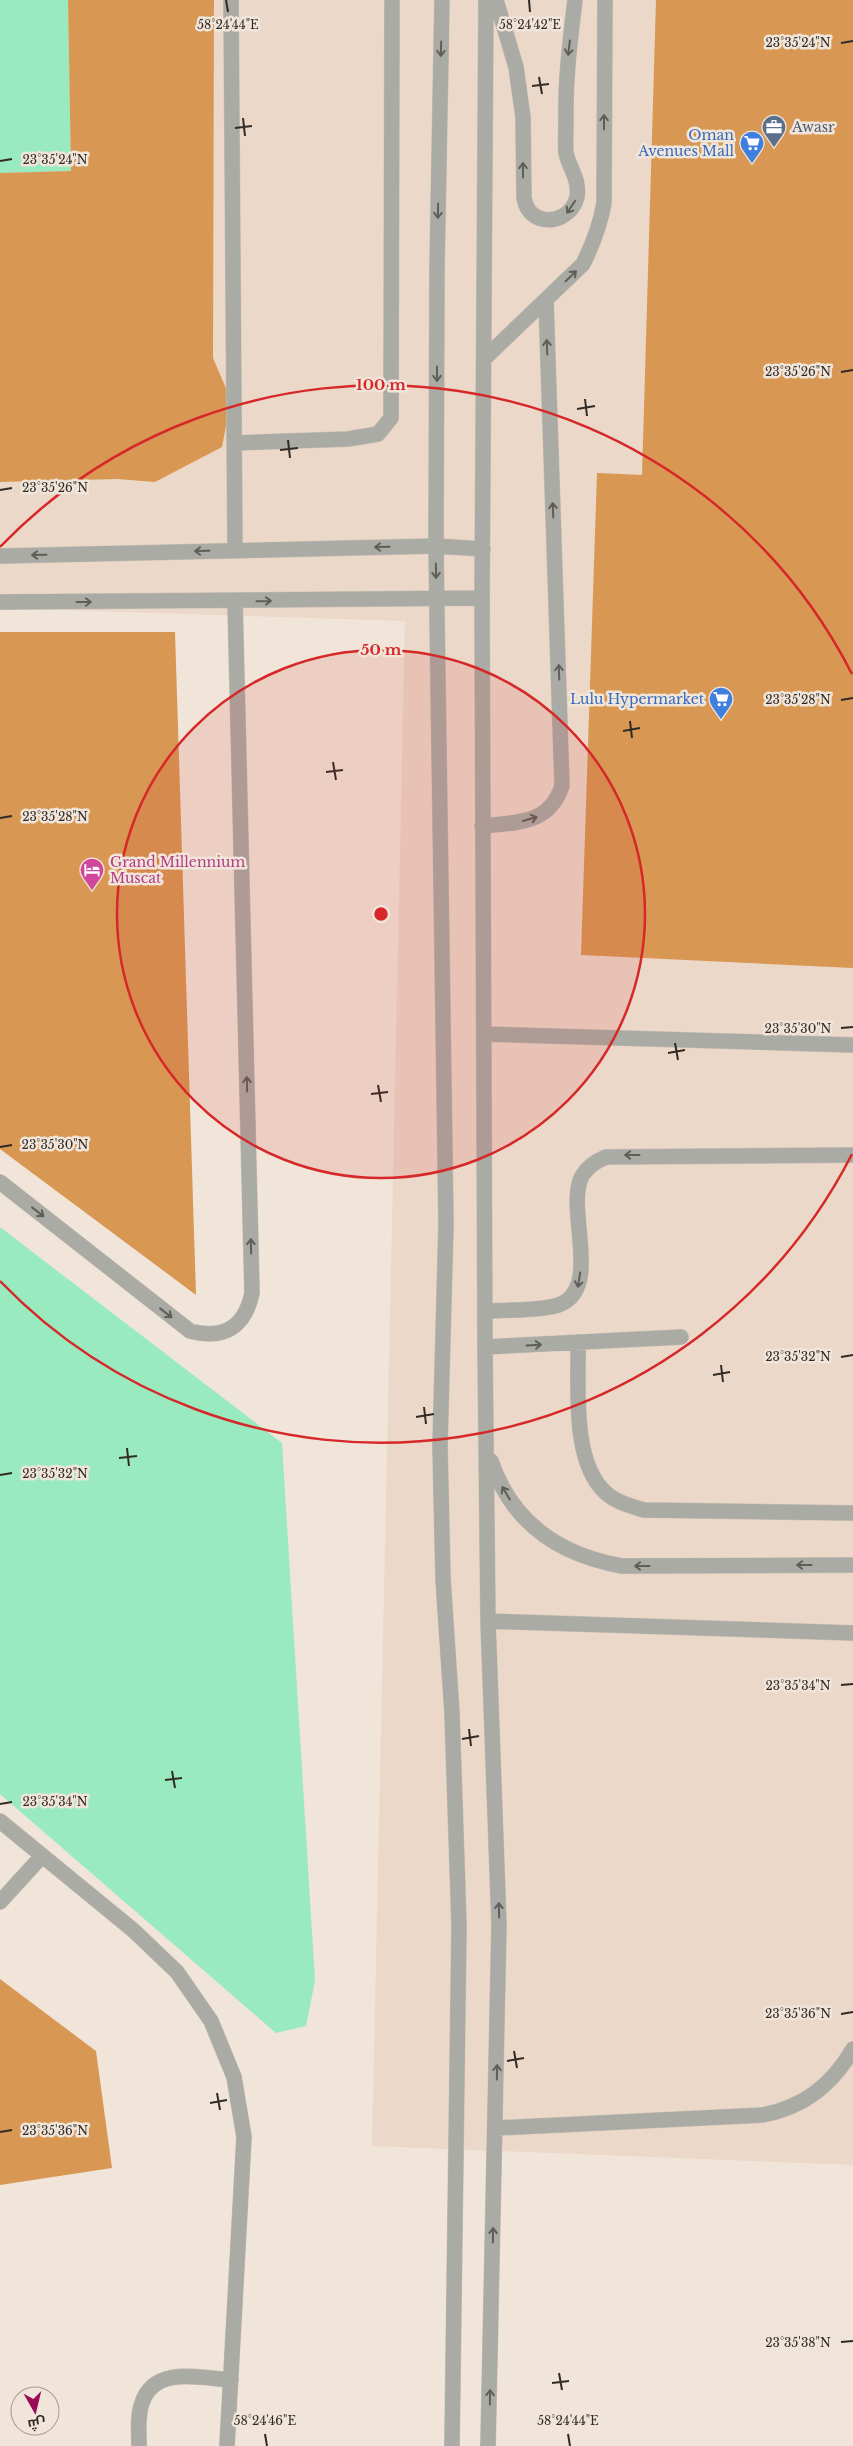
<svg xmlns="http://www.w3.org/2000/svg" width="853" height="2446" font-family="'Libre Baskerville',Cairo,serif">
<rect width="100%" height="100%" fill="#f1e5d9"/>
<!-- built -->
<path fill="#ebd8c8" d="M0,0H853V2165L372,2146L405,621L0,608Z"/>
<!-- green -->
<path fill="#99eabf" d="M0,0H68L71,171L0,173Z
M0,1227L282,1443L315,1981L306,2026L276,2033L0,1794Z"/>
<!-- building -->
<path fill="#d89854" d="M68,0H214L213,358L231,400L222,447L155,482L117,479L0,482V173L71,171Z
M656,0H853V968L581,955L597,473L642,475Z
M0,632H175L196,1295L0,1149Z
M0,1979L96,2051L112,2168L0,2185Z"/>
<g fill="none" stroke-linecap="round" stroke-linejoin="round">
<defs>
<path id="minor" d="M231,0L235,550
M442,0L437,268L436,546L446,1224L440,1446L443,1579L452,1713L459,1925L452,2446
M486,0L482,598L485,1347L488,1621L499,1924L488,2446
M496,0L516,67L523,117L524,198C526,207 529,214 539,218C555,224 573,214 577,197C580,179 569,168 566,153C565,143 566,132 566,122C565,81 570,41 575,0
M485,358L583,264C593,244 600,226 604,203L605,0
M234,443L348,439L378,434L391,418L392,0
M0,556L436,546L483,549
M0,602L482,598
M482,826C517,822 549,825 562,786L546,300
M484,1034L853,1045
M0,1182L190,1331C224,1340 245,1327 252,1293L235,601
M486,1311C504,1310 546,1311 561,1304C602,1286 565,1208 582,1176C588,1166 596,1161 606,1157L853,1155
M578,1342C579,1386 571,1462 606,1493C616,1502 630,1506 644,1510L853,1513
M485,1347L681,1337
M491,1461C512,1523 560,1555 622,1566L853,1565
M488,1621L853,1633
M0,1821L133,1930L177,1972L211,2021L234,2077L244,2137L227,2446
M0,1902L42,1856
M496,2128L763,2115C804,2107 832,2085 853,2049
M139,2446C139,2433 137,2416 142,2403C154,2365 201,2378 231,2380"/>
</defs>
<!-- minor casing -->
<use href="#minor" stroke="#cac0b5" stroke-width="16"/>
<!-- minor -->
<use href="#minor" stroke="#a9aba4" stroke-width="15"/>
</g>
<!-- one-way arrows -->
<defs><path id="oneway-shaft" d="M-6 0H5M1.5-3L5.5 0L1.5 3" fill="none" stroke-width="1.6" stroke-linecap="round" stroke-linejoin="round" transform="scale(1.25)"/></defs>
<g stroke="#605e59">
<use href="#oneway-shaft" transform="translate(569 48) rotate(97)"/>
<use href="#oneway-shaft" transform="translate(441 49) rotate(91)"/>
<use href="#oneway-shaft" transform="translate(604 122) rotate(-90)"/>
<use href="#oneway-shaft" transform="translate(523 170) rotate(-90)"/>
<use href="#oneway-shaft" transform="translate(571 207) rotate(124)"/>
<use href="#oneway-shaft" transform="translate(438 211) rotate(91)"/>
<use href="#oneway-shaft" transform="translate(571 276) rotate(-44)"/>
<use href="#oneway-shaft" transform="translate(547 347) rotate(-92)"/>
<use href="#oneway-shaft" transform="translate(437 374) rotate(90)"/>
<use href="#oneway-shaft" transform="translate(553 510) rotate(-92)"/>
<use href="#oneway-shaft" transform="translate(382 547) rotate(179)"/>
<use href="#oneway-shaft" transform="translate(202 551) rotate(179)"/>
<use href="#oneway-shaft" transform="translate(39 555) rotate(179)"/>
<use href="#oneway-shaft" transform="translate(436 571) rotate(89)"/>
<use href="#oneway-shaft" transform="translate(264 601) rotate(-1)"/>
<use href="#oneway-shaft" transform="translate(84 602)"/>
<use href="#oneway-shaft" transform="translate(559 672) rotate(-92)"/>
<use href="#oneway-shaft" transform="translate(530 819) rotate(-16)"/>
<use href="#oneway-shaft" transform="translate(247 1084) rotate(-91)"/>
<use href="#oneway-shaft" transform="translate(632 1155) rotate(180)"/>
<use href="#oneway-shaft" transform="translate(38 1212) rotate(38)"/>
<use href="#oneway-shaft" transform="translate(251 1246) rotate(-91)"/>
<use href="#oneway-shaft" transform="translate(579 1280) rotate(99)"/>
<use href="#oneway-shaft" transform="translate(166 1313) rotate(38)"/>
<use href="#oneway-shaft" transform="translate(534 1345) rotate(-3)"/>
<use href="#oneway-shaft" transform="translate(506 1493) rotate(-121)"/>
<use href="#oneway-shaft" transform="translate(804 1565) rotate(180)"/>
<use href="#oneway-shaft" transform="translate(642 1566) rotate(180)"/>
<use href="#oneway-shaft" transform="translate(499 1910) rotate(-91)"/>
<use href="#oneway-shaft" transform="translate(497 2072) rotate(-89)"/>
<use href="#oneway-shaft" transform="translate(493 2235) rotate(-89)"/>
<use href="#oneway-shaft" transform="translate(490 2397) rotate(-89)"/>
</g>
<!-- ticks -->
<path fill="none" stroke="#302b27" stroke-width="2" d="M226,0L228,12M529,0L530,12M841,43L853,41M539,77L542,94M532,86L549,84M243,118L245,136M235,128L252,126M0,161L12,159M841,372L853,370M585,399L587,416M577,409L595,406M288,440L290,458M280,450L298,448M0,490L12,488M841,700L853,698M630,721L632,738M623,731L640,728M333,762L336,780M326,772L343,770M0,818L12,816M841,1028L853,1027M675,1043L678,1060M668,1053L685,1050M378,1085L381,1102M371,1094L388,1092M0,1147L12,1145M841,1357L853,1355M721,1365L723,1382M713,1375L730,1372M424,1407L426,1424M416,1417L434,1414M127,1448L129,1466M119,1458L137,1456M0,1475L12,1473M841,1685L853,1684M469,1729L471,1746M462,1739L479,1736M172,1771L175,1788M165,1780L182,1778M0,1804L12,1802M841,2014L853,2012M514,2051L517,2068M507,2061L524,2058M217,2093L220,2110M210,2103L227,2100M0,2132L12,2130M841,2342L853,2341M559,2373L562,2390M552,2383L569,2381M265,2434L267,2446M568,2434L570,2446"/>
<!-- distance rings -->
<circle cx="381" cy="914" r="264" fill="#d62828" fill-opacity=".12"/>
<g fill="none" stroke="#d62828" stroke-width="2.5">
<circle cx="381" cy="914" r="264"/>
<path d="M852 1154A529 529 0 0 1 0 1281M0 547A529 529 0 0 1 852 674"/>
</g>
<!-- icons -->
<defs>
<symbol id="office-pin" viewBox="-11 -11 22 30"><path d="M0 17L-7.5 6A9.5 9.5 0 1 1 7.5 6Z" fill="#5c6f8a" stroke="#f1e5d9"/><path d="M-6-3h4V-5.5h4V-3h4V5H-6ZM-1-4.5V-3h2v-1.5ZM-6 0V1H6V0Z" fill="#fff"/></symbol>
<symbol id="supermarket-pin" viewBox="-11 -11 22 30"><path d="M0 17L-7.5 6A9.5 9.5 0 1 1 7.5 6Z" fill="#3f7fe0" stroke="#f1e5d9"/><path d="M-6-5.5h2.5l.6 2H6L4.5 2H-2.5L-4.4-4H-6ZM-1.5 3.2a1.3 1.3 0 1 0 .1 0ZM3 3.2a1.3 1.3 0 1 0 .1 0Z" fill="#fff"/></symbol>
<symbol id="hotel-pin" viewBox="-11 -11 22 30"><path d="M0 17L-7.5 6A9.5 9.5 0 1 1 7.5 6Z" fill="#d1479c" stroke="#f1e5d9"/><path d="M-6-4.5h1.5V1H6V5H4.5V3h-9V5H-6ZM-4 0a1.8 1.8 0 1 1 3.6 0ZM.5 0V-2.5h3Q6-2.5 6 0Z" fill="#fff"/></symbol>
</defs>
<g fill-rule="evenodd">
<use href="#office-pin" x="760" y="113" width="28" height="38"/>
<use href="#supermarket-pin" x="738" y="129" width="28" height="38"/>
<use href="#supermarket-pin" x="707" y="685" width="28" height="38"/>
<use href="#hotel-pin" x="78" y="856" width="28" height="38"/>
</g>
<g text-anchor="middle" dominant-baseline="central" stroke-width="5" stroke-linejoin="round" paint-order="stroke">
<!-- service labels -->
<g font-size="14" fill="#4e5e75" stroke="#f1e5d9" text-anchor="start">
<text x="792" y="127">Awasr</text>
</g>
<!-- shop labels -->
<g font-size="14" fill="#366cbe" stroke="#f1e5d9" text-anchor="end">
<text x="734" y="135">Oman<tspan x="734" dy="16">Avenues Mall</tspan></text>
<text x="704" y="699">Lulu Hypermarket</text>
</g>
<!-- hotel labels -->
<g font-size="14" fill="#b23c85" stroke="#f1e5d9" text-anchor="start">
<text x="110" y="862">Grand Millennium<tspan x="110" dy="16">Muscat</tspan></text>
</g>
</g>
<g font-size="12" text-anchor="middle" fill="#302b27" stroke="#f1e5d9" stroke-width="5" stroke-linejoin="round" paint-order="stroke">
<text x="228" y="29">58°24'44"E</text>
<text x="530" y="29">58°24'42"E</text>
<text x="798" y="47">23°35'24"N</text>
<text x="55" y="164">23°35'24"N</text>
<text x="798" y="376">23°35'26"N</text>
<text x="55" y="492">23°35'26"N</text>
<text x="798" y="704">23°35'28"N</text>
<text x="55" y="821">23°35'28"N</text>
<text x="798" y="1033">23°35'30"N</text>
<text x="55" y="1149">23°35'30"N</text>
<text x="798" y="1361">23°35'32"N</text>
<text x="55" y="1478">23°35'32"N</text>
<text x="798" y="1690">23°35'34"N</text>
<text x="55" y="1806">23°35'34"N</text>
<text x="798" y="2018">23°35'36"N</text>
<text x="55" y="2135">23°35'36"N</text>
<text x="798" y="2347">23°35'38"N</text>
<text x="265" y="2425">58°24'46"E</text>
<text x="568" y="2425">58°24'44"E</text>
</g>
<circle cx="381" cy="914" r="8" fill="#d62828" stroke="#f1e5d9" stroke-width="2.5"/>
<g font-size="15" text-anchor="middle" font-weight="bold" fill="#d62828" stroke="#f1e5d9" stroke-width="5" stroke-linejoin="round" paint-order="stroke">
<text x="381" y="390">100 m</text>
<text x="381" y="655">50 m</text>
</g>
<!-- north arrow -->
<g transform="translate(35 2411) rotate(172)"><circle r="24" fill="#f1e5d9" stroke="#a49b92"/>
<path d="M0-4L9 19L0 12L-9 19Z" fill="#9c0b58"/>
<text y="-8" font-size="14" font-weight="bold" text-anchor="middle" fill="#302b27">ش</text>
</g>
</svg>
